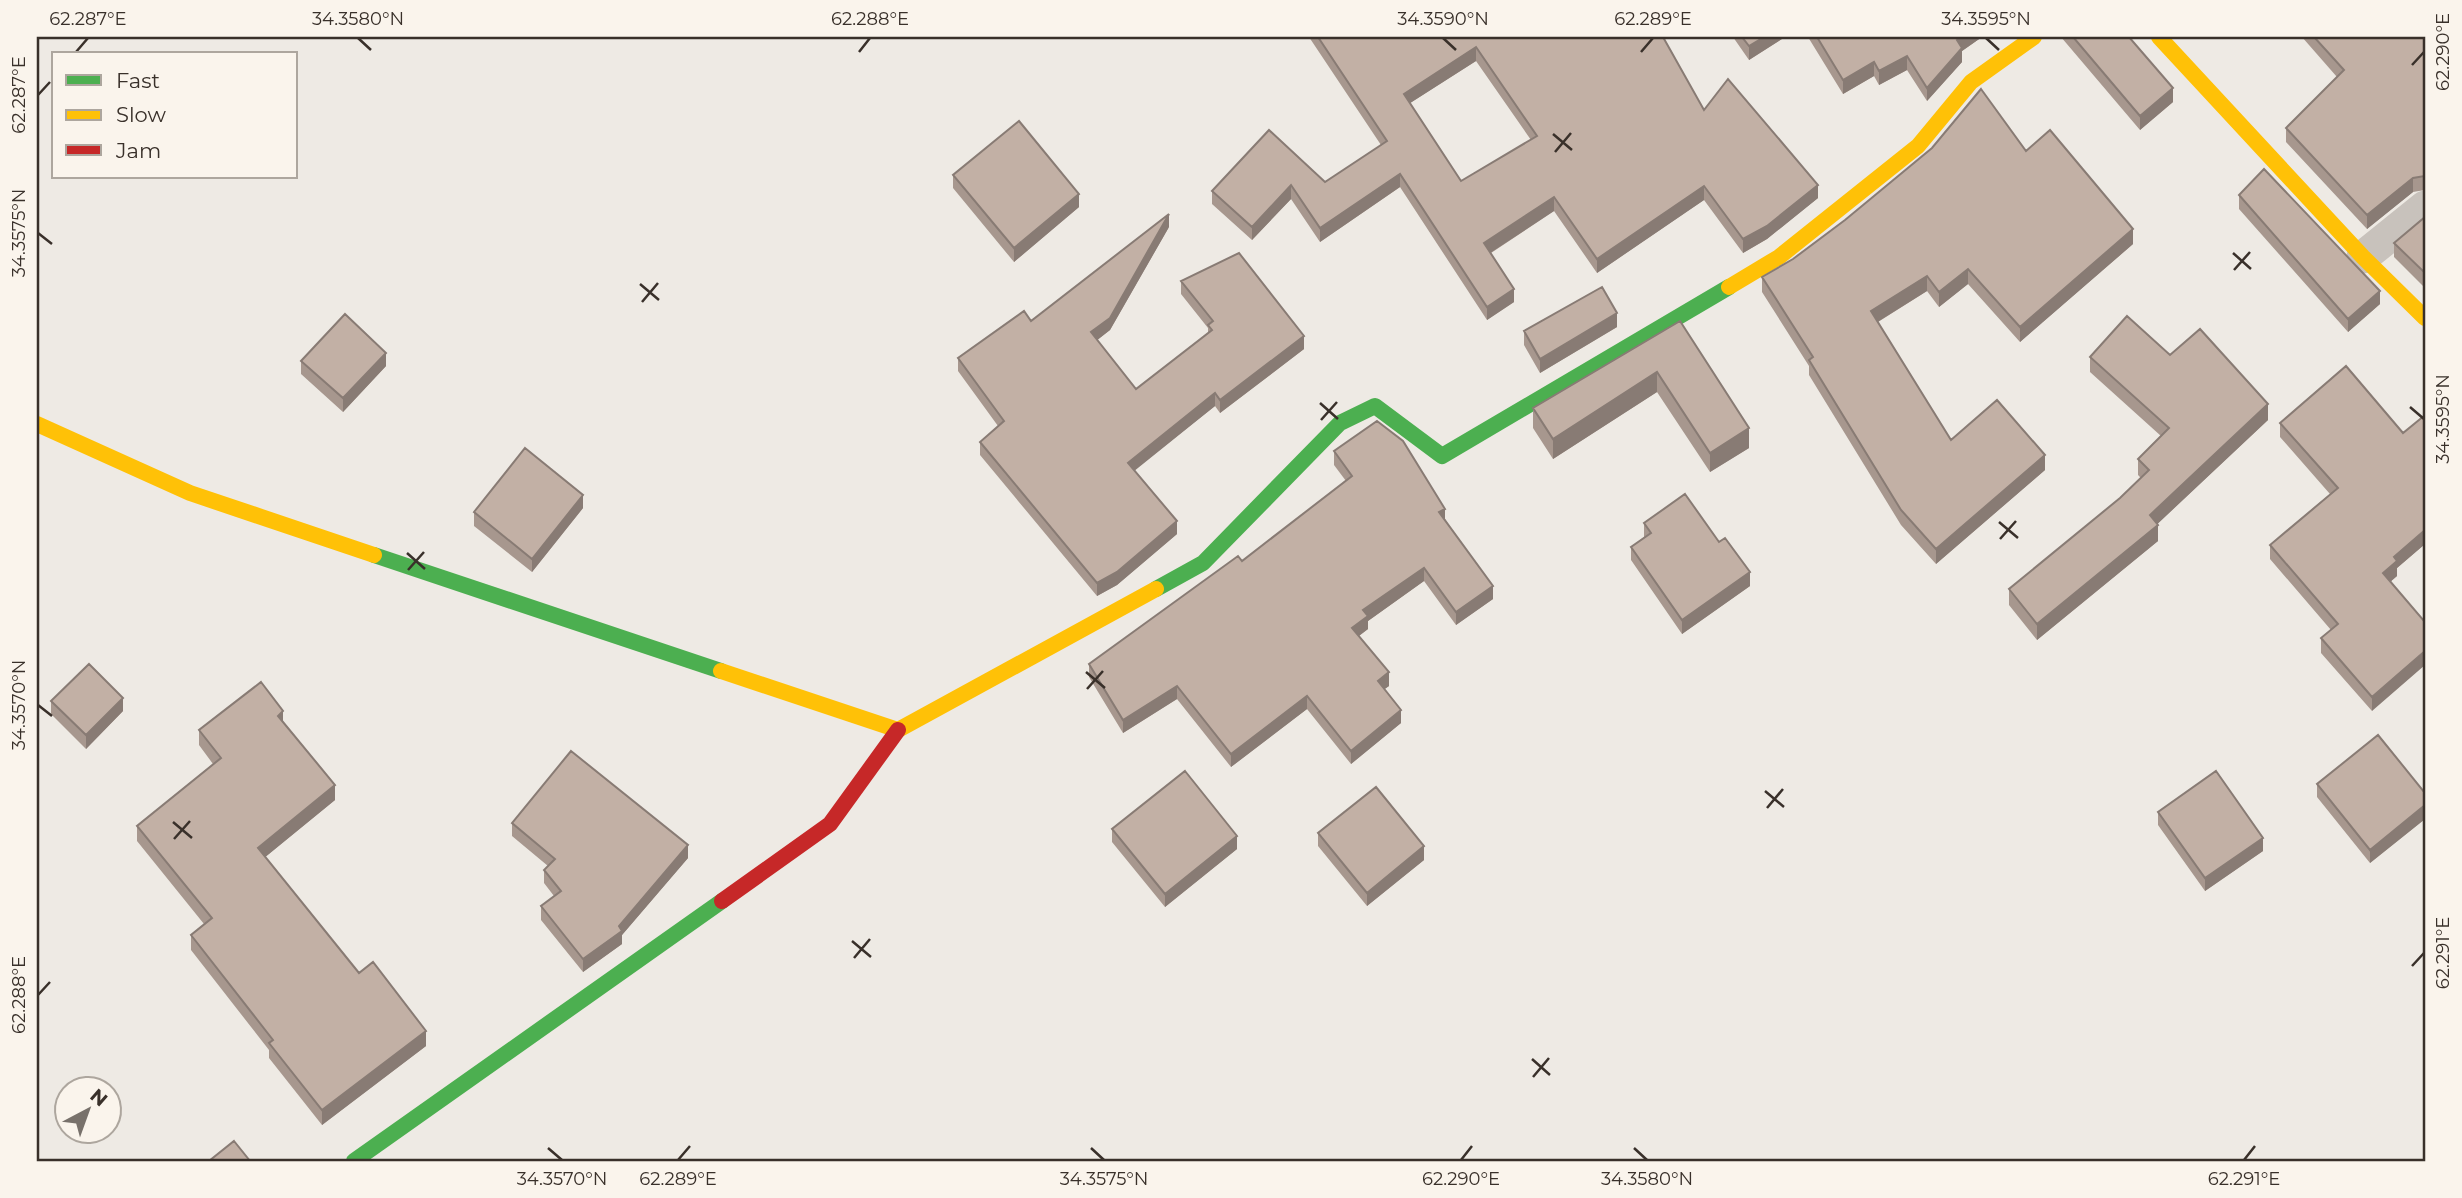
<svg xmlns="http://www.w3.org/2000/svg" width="2462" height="1198" font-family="Montserrat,sans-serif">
<rect width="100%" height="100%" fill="#eeeae4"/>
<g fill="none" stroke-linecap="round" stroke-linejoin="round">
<!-- street -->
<path stroke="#c8c2bc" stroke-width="33" d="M2363,257L2425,207"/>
<!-- fast -->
<path stroke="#4caf50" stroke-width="16" d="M374,555L721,671
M1156,589L1203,563L1340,423L1375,406L1442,456L1729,287
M354,1161L722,901"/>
<!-- slow -->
<path stroke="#ffc107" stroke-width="16" d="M2159,37L2363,257L2425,318
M1729,287L1779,257L1918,146L1971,82L2034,37
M37,424L190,493L374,555
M721,671L898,730L1156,589"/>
<!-- jam -->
<path stroke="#c62828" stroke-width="16" d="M722,901L830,824L898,730"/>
</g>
<!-- wall -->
<path fill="#a7978e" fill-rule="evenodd" d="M1309,37H1663L1704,110L1818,198L1767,239L1743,253L1704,200L1597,273L1554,211L1491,253L1514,302L1487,320L1400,187L1320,242L1291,199L1252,240L1212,204V191L1325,182L1381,145ZM1476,61L1531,140L1461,181L1410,103Z
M1733,37H1785L1749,60Z
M1808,37H1982L1962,51V62L1927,101L1907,70L1879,85L1874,76L1843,94Z
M2061,37H2129L2173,102L2140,130Z
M2302,37H2425V190L2413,192L2367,229L2286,142V128L2337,77Z
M2026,151L2133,244L2020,342L1968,284L1939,307L1927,291L1878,322L1951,440L2045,470L1936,564L1901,525L1809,375V366L1762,292V277Z
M953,175L1079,207L1014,262L953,188Z
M2239,195L2380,304L2348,332L2239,209Z
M2425,217V288L2394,257V243Z
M1169,227L1110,330L1097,340L1136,389L1208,334V328L1181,294V281L1304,349L1220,413L1215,406L1134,470L1177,534L1117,585L1097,596L980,455V442L998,426L958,371V358L1031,321Z
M1680,321L1749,448L1710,472L1657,392L1553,459L1533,428V408Z
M1617,327L1540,373L1524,345V331Z
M2170,355L2268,420L2157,524L2158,541L2037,640L2009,605V589L2120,498L2141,478L2138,475V459L2161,436L2090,372V357Z
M301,361L386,366L343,412L301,374Z
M2425,415V544L2397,568V576L2390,582L2372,711L2321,653V638L2331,630L2270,559V545L2330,494L2280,437V423L2403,433Z
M1334,451L1445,519L1493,599L1456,625L1424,581L1368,621V629L1359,636L1389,686L1384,689L1401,723L1351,764L1307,709L1231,767L1177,699L1123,733L1089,677V664L1242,561L1346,481L1334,465Z
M583,508L532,572L474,526V512Z
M1644,523L1719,542L1750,586L1682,634L1631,560V547L1644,537Z
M51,701L123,711L86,749L51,714Z
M283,723L335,800L265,857L359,973L426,1046L322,1125L269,1058V1050L191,950V935L204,924L137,841V826L213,764L199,745V730Z
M2317,784L2425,793V819L2370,863L2317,797Z
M2158,812L2263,851L2205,891L2158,825Z
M512,823L688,858L622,935V944L583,972L541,920V906L554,896L544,883V870L548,866L512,836Z
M1112,829L1237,849L1165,907L1112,842Z
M1318,833L1424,860L1367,906L1318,846Z"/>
<!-- shaded-wall -->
<path fill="#887b74" d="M1764,37H1785L1749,60V46Z
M1962,37H1982L1962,51V62L1927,101V88L1957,40Z
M1476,47V61L1404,107V94Z
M1907,56V70L1879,85V71Z
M1874,62V76L1843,94V80Z
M2173,88V102L2140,130V116Z
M1400,174V187L1320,242V228Z
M2413,178V192L2367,229V215Z
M1291,185V199L1252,240V227Z
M1818,185V198L1767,239L1743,253V239Z
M1704,186V200L1597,273V259Z
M1079,194V207L1014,262V248Z
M1554,197V211L1484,257V243Z
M1169,214V227L1110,330L1091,345V332Z
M2133,229V244L2020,342V327Z
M1968,269V284L1939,307V292Z
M1927,276V291L1871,326V311Z
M1514,289V302L1487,320V307Z
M2380,291V304L2348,332V319Z
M1617,313V327L1540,373V359Z
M1304,336V349L1220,413V400Z
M386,353V366L343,412V398Z
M1657,372V392L1553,459V439Z
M1215,393V406L1128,476V463Z
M2268,404V420L2150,531V515Z
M1749,428V448L1710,472V453Z
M2045,455V470L1936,564V549Z
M583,495V508L532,572V559Z
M1445,509V522L1439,512Z
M1177,521V534L1117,585L1097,596V583Z
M2158,525V541L2037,640V624Z
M2425,530V544L2397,568V576L2383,588V573L2394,557Z
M1424,568V581L1368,621V629L1352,641V628L1363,610Z
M1750,572V586L1682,634V620Z
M1493,586V599L1456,625V612Z
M2425,651V665L2372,711V697Z
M1389,672V686L1378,694V681Z
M1177,686V699L1123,733V720Z
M1307,696V709L1231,767V754Z
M123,698V711L86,749V735Z
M1401,710V723L1351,764V751Z
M283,711V726L278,716Z
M335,785V800L258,863V848Z
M2425,805V819L2370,863V850Z
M1237,836V849L1165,907V894Z
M2263,838V851L2205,891V878Z
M688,845V858L622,935V944L583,972V959L619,926Z
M1424,846V860L1367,906V893Z
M426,1031V1046L322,1125V1110Z"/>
<!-- building -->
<path fill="#c2b0a5" stroke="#887b74" stroke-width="2" fill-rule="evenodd" d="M1318,37H1663L1704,110L1728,79L1818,185L1767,226L1743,239L1704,186L1597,259L1554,197L1484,243L1514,289L1487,307L1400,174L1320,228L1291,185L1252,227L1212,191L1269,130L1325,182L1387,141ZM1476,47L1537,136L1461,181L1404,94Z
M1742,37H1764L1749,46Z
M1817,37H1962L1957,40L1962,48L1927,88L1907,56L1879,71L1874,62L1843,80Z
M2073,37H2129L2173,88L2140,116Z
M2314,37H2425V176L2413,178L2367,215L2286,128L2344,70Z
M1981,89L2026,151L2050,130L2133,229L2020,327L1968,269L1939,292L1927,276L1871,311L1951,440L1997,400L2045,455L1936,549L1901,510L1809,360L1813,357L1762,277L1793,259L1845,220L1932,148Z
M1019,121L1079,194L1014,248L953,175Z
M2264,169L2380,291L2348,319L2239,195Z
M1169,214L1110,318L1091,332L1136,389L1212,330L1208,325L1213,321L1181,281L1239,253L1304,336L1220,400L1215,393L1128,463L1177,521L1117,572L1097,583L980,442L1004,421L958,358L1024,311L1031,321Z
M2425,217V273L2394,243Z
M1602,287L1617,313L1540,359L1524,331Z
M345,314L386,353L343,398L301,361Z
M2127,316L2170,355L2200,329L2268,404L2150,515L2158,525L2037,624L2009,589L2120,498L2149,470L2138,459L2169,428L2090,357Z
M1680,321L1749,428L1710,453L1657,372L1553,439L1533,408Z
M2346,366L2403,433L2425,415V530L2394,557L2397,561L2383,573L2425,622V651L2372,697L2321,638L2338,624L2270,545L2338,488L2280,423Z
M1377,421L1403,441L1445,509L1439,512L1493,586L1456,612L1424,568L1363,610L1368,616L1352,628L1389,672L1378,681L1401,710L1351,751L1307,696L1231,754L1177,686L1123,720L1089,664L1238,556L1242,561L1352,476L1334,451Z
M525,448L583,495L532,559L474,512Z
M1685,494L1719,542L1725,538L1750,572L1682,620L1631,547L1651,533L1644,523Z
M89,664L123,698L86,735L51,701Z
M261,682L283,711L278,716L335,785L258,848L359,973L373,962L426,1031L322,1110L269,1043L273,1040L191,935L212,918L137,826L221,758L199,730Z
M2378,735L2425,793V805L2370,850L2317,784Z
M571,751L688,845L619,926L622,931L583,959L541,906L561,891L544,870L555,859L512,823Z
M1185,771L1237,836L1165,894L1112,829Z
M2216,771L2263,838L2205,878L2158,812Z
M1376,787L1424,846L1367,893L1318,833Z
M234,1141L250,1161H209Z"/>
<!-- ticks -->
<path fill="none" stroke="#39302a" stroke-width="2.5" d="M358,38L371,50M1443,38L1456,50M1986,38L1999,50M76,52L88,38M859,52L870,38M1641,52L1653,38M2412,65L2424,52M38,95L50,82M1553,134L1572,150M1555,152L1571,133M38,233L52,244M2233,253L2251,269M2234,270L2250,252M640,284L659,300M642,302L658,283M1320,403L1338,419M2410,407L2424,419M1321,420L1337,402M1999,522L2018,538M2000,539L2016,521M407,553L425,569M408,570L424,552M1086,672L1105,688M1087,689L1103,671M38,705L52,716M1765,791L1784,807M1767,808L1783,789M173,822L192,838M174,839L190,821M852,941L871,957M854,958L870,939M2412,966L2424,953M38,995L50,982M1532,1059L1550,1075M1533,1077L1549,1058M548,1148L562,1160M1091,1148L1104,1160M1634,1148L1647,1160M678,1160L690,1146M1461,1160L1472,1146M2244,1160L2255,1146"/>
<!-- border -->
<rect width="2462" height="1198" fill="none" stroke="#faf4ec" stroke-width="77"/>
<!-- legend -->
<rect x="52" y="52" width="245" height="126" fill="#faf4ec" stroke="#ada69e" stroke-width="2"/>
<rect x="66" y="75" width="35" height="10" fill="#4caf50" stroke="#ada69e" stroke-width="2"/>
<text x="116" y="88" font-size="21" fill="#39302a">Fast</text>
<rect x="66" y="110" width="35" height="10" fill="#ffc107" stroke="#ada69e" stroke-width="2"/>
<text x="116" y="122" font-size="21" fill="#39302a">Slow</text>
<rect x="66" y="145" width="35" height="10" fill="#c62828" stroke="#ada69e" stroke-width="2"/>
<text x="116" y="158" font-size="21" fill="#39302a">Jam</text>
<!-- north arrow -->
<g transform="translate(88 1110) rotate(41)"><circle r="33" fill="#faf4ec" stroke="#ada69e" stroke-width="2"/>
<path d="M0-5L12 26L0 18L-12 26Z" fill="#78716b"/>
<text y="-10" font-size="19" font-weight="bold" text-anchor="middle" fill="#39302a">N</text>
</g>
<rect x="38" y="38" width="2386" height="1122" fill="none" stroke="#39302a" stroke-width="2.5"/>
<g font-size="18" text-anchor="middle" fill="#39302a">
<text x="88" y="25">62.287°E</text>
<text x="358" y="25">34.3580°N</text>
<text x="870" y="25">62.288°E</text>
<text x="1443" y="25">34.3590°N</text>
<text x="1653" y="25">62.289°E</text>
<text x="1986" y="25">34.3595°N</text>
<text transform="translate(2443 52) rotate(-90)" y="6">62.290°E</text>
<text transform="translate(19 95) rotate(-90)" y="6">62.287°E</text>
<text transform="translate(19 233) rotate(-90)" y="6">34.3575°N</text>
<text transform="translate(2443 419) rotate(-90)" y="6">34.3595°N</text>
<text transform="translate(19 705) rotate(-90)" y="6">34.3570°N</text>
<text transform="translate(2443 953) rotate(-90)" y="6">62.291°E</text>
<text transform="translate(19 995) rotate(-90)" y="6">62.288°E</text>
<text x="562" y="1185">34.3570°N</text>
<text x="678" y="1185">62.289°E</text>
<text x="1104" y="1185">34.3575°N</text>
<text x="1461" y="1185">62.290°E</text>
<text x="1647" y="1185">34.3580°N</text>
<text x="2244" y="1185">62.291°E</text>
</g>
</svg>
